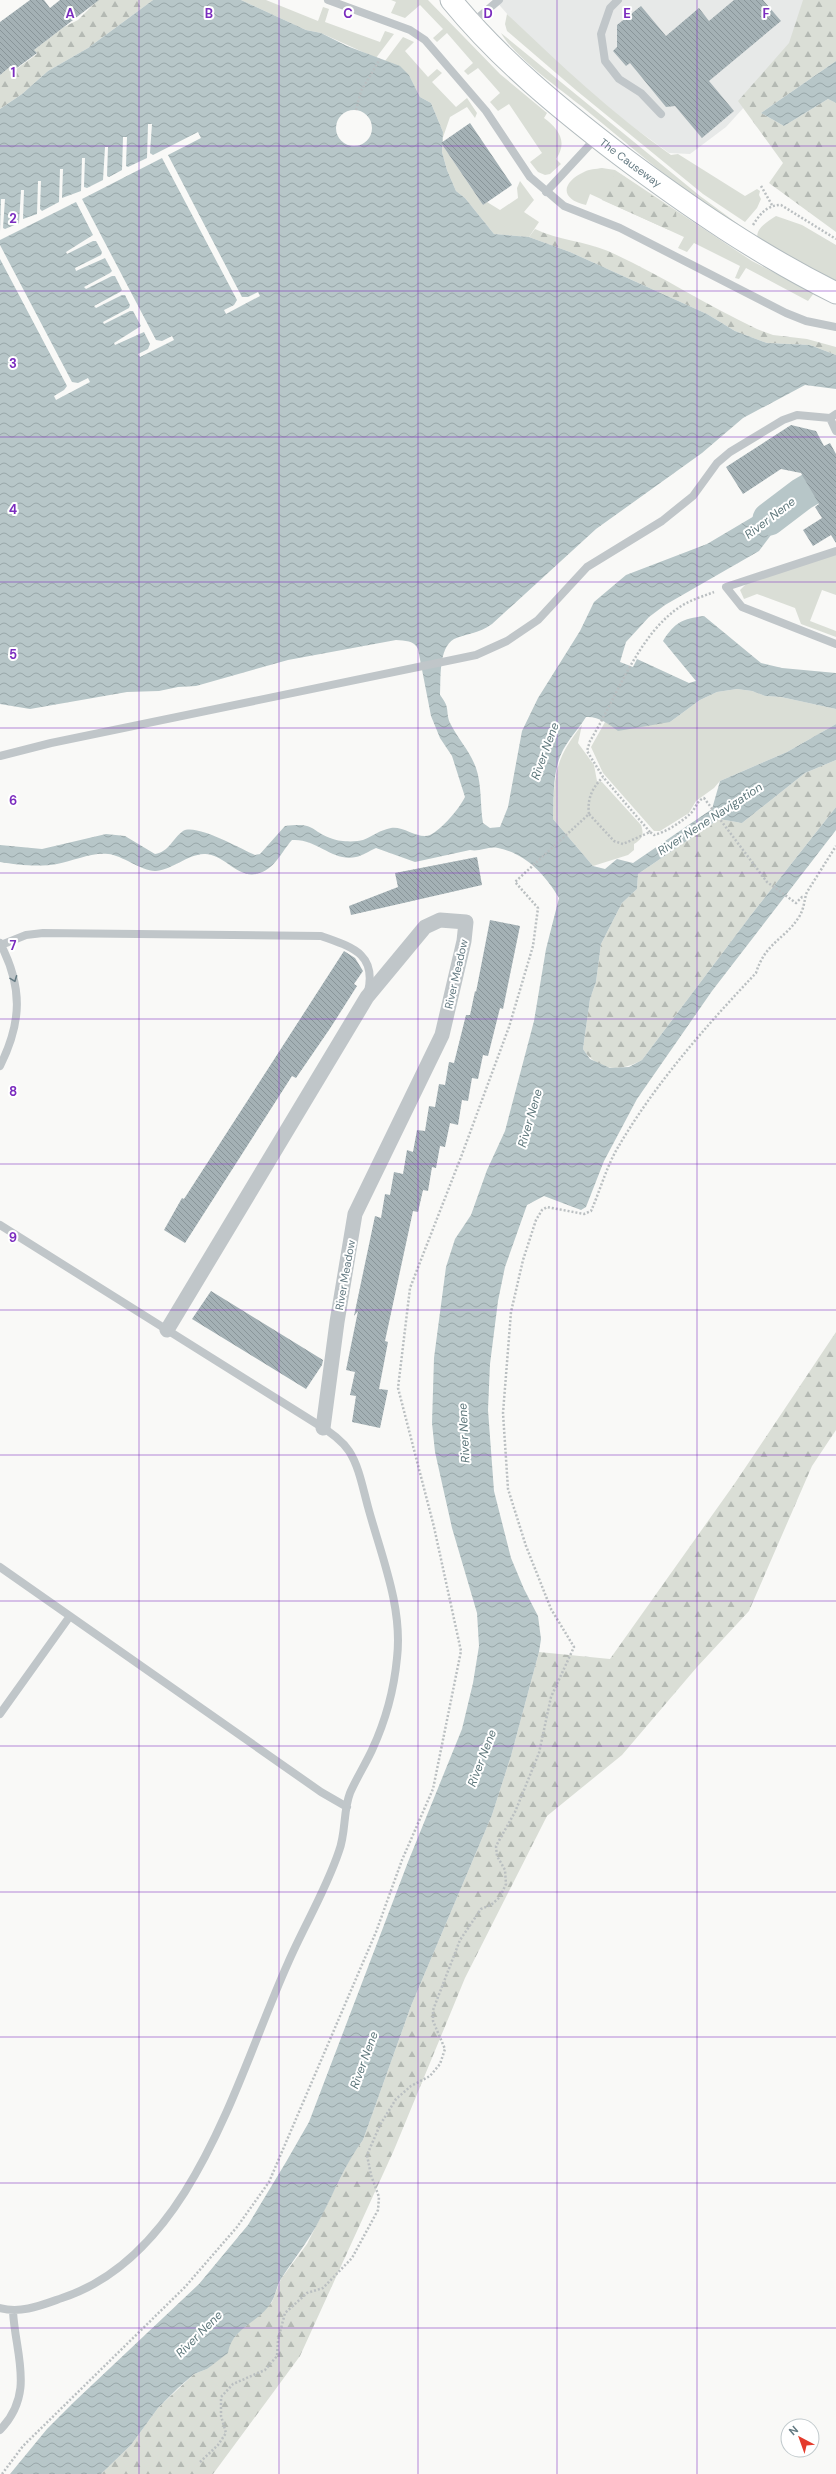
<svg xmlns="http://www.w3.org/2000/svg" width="836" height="2474" font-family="'DM Sans',sans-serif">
<defs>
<pattern id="forest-firs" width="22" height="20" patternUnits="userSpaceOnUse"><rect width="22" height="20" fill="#daded6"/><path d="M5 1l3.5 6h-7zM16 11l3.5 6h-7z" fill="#b4b9b3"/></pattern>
<pattern id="water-waves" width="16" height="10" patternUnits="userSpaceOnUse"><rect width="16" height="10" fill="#b7c6c8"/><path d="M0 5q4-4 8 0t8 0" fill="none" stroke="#98a6a8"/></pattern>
<pattern id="building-back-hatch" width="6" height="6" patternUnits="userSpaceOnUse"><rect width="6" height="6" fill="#a4b1b5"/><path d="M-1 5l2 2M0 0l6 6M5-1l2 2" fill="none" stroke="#899599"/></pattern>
</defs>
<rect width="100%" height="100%" fill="#f9f9f7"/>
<!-- built -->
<path fill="#e7e9e8" d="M495,0H836V6L726,127L690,154L669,153L611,111L556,63L514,22Z"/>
<!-- green -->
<path fill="#daded6" d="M241,0H266L318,21L323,7L329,9L325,22L380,42L385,31L394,34L376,58L321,33L306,30Z
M391,0H428L500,74L547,113L544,118C559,129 568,142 556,159L561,164L550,174L545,175L538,172L530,162L542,153L509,104L498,111L490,102L500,93L478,68L468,75L464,71L473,63L447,33L437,42L433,38L443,29L420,5L405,18L391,13L396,2Z
M507,14C560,64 611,113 671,155L678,154L745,196L757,189L760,191L759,195L761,199L757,208L745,222L703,194L577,91L507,31L505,24Z
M501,33L700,196L738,224L736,225C683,192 635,150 586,110C564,92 514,57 501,33Z
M403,37L414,42L405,51L428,77L437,69L442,73L432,82L456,107L467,98L477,113L475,118L467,107L450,117L441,143L483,205L487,202L500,210L518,198L517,188L520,181L534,200L524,212L539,222L529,237L494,234L465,198L456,191L447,170L442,152L443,132L431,103L420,97L409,75L385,61Z
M602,168L615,170L752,261L814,293L808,301L746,268L739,279L735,278L740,266L694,243L687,252L678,248L684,237L590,194L586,205C559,199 562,182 584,172C589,169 596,169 602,168Z
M776,216L802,225L836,245V282L758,240C754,229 767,222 776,216Z
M836,554V595L822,590L810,621L836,631V637L801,624L795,608L757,594L744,599L740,590L746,584Z
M737,689L752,691L765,696L781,697L836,709V724L787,752L720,781L714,788L696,801L689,813L660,831H654L603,773L591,747L605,722H670L700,700L717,692Z
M582,725L578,743L594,765L597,781L602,782L641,825C644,834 643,839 634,844V850L628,855L593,866L553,819C554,776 554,760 582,725Z"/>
<!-- forest -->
<path fill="url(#forest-firs)" d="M98,0H153L88,48L48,71L22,94L0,109V75L11,66L15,70L37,54L34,50L64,27L78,20Z
M803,0H836V61L761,113L784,126L828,99L836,103V232L769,183L783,163L738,101L789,43Z
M619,173L676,212C677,219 676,226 669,230L602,200L600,191L607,181Z
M535,229C558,240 584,241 608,251C659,274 706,305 757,329L773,335L807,339L836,347V355L810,345L767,343L735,331L707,314L570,252L529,237Z
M836,760V807L751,915L642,1060C621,1072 598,1072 583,1049L590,999L596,982L601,944L622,903L637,889L638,874L719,819L742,823L805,773Z
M836,1332V1430L812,1466L749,1611L697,1667L622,1755L547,1816L465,1978L394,2150L300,2356L213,2474H101L131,2445L158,2408L194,2374L207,2369L241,2330L263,2312L272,2302L281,2279L307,2244L351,2157L363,2140L411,2006L492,1815L511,1756L539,1652L610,1659L735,1483Z"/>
<!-- water -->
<path fill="url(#water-waves)" d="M153,0H241L306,30L321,33L347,46L400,66L409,75L420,97L431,103L443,132L442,152L447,170L456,191L465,198L494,234L529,237L570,252L707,314L735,331L767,343L810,345L836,355V389L805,385L743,418L702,453L596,529L492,624C478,634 468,633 454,639C438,648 441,680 440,695C451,709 445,710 450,723C458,739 470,751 476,768C482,785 480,806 483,823L490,828L500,827L508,807L522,731L538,698L580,631L594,602L626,575L707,544L768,508L778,496L799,483L813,505L802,509L780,523L759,551L665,605L649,617L626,642L620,662L633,667L637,659L689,683L696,681L663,641C675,622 682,619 704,616L761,663L782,668L836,673V709L781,697L765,696L752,691L737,689L717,692L700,700L670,722L618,731C609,724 598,716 586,717C580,727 572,735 566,745C552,766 554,794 553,819L593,866L605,869L617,859L633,863L712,809L720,781L787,752L836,724V760L805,773L742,823L719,819L638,874L637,889L622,903L601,944L596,982L590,999L583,1049L590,1059L610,1068L629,1067L642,1060L751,915L836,807V830L712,991L637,1099L604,1161L586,1207L581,1210L544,1196L527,1205L505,1267L498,1301L490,1364L488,1410L494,1491L511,1558L524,1589L538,1616L541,1639L539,1652L511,1756L492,1815L411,2006L363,2140C345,2164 335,2191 321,2217C309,2241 295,2257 281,2279C277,2285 276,2294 272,2301C261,2322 232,2327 228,2353L207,2369L194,2374L178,2388L158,2408L131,2445L101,2474H10L47,2429L74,2402L199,2284L248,2225L286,2162L309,2122L408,1862L462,1729L473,1683L479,1646L477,1613L452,1528L435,1452L432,1423L434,1358L446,1267L455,1239L471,1215L487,1170L505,1131L534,1021L546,949L559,898C545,874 525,853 498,848C488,846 480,852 470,850L415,862L376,848C369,851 362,856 356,857C332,862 317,838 292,840C281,852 275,870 256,874C237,878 223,853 204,854C186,855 174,869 156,871C143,872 122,855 108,854C92,852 73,861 57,864C40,867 17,865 0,862V845L42,849L106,834L125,836L155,854C169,852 173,838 183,831C196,823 241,849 255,855L260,854L285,826C317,822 309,831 333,839C340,842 357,842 363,840C373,836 380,830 391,828C404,826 419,840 430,835C442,829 459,809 465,797L452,756L440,738L431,716L418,649C414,640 405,641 396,640L288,660L196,686L178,687L159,691L127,692L30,709L0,704V109L22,94L48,71L88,48Z
M836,61V103L828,99L784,126L761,113Z"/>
<!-- pier -->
<path fill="#f9f9f7" d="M336 128a18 18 0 1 1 36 0a18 18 0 1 1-36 0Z
M148,124H152L150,153L153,155L198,132L201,138L168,155L242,297H248L258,292L260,296L226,314L224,310L234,305L237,300L162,158L82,199L156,340L162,341L172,336L174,340L140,357L138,354L148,349L150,344L144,332L115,345L114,343L141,326L133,311H130L104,324L103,322L129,308L130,305L125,295H122L96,308L94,306L120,292L122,290L115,276H112L86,289L84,287L110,273L112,271L105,258L76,271L75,268L101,255L102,252L96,241H93L67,254L66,252L93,235L76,202L0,240V232L1,199H5L3,228L5,229L19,223L21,190H24L23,219L37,214L38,181H41L40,209L42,211L59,202L60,169H63L62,198L81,191L82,158H85L84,187L87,188L103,180L105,147H108L107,176L109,177L122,170L123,137H127L126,166L128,167L147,158Z
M0,245L72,382L78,383L88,378L90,382L56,400L54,396L64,390L67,386L0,259Z"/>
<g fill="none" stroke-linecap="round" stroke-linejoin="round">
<!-- river -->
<path stroke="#b7c6c8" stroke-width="33" d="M769,519L802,494L836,474"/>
</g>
<!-- building -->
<path fill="url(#building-back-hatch)" d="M30,0H44L50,8L60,0H99L34,50L37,53L14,70L11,66L0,75V22Z
M734,0H763L781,21L709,81L734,111L702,138L675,106L666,107L630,63L626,66L613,51L617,47V25L641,6L666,36L699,8L709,21Z
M470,123L512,185L483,205L441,143Z
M791,425L816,431L824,446L830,443L836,454V543L831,535L813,546L803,530L822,518L815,507L819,504L801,473L781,469L743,494L726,467Z
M477,857L482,885L351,915L349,906L398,887L395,873Z
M490,920L520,926L503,1009L500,1008L488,1056L483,1055L478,1079L472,1078L468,1101L462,1100L458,1125L450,1123L445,1147L440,1146L436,1168L432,1167L428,1191L423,1190L418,1212L413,1211L385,1341L388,1342L379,1389L388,1390L380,1428L352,1422L356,1396L350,1395L355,1372L346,1370L358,1311L354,1316L375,1216L381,1218L385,1194L390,1195L394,1172L403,1174L407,1150L413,1152L417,1130L425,1131L429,1106L435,1107L439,1084L445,1085L449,1062L454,1063L466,1015H470L475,991L476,992Z
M344,951L355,958L363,971L354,984L357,986L331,1027L296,1078L292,1076L185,1243L164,1230L182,1198L184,1199Z
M211,1291L323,1360L322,1365L306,1389L192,1319Z"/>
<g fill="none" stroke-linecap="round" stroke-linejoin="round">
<defs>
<g id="secondary">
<path id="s1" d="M451,0C500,60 559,108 620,155C689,207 758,254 836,293"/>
</g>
</defs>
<!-- secondary casing -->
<use href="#secondary" stroke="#b2bbbe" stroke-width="23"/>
<!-- path -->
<path stroke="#babfc1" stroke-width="2.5" stroke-dasharray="2 2" stroke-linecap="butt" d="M356,110L361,91L380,59
M761,186L772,205
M753,225C760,214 767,205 781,205L836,239
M589,814C587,799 592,788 603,777
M650,832L603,777L587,751L590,741C616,699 639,631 683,605C693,599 704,596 714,592
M200,2462L218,2445L226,2433L221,2416V2397L233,2384L265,2370L277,2356L278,2340L285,2313L307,2293L323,2288L352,2258L378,2210L379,2197L371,2175L367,2155L380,2125L396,2099L411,2086L430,2076L440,2064L445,2049L433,2021V2010L460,1940L481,1909L491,1905L500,1897L506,1884L505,1870L497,1856L496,1846L515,1812L539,1753L551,1697L574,1647L551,1609L526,1546L508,1489L503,1413L511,1312L523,1260L536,1220L542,1210L547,1207L584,1214L591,1211C600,1191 606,1168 617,1149C654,1085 705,1027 756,973C765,943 785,939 799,917C805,907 804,899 807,892L836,846
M2,2474L23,2446L185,2287L237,2227L269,2182L376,1932L402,1860L433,1789L461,1651L434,1527L398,1388L410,1288L461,1157L509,1027L533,946L538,908L515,882L589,814L614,841L623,844L650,832L654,835C666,832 680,823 690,814C696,809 696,801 704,798L767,882L796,903L802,897H804"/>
<!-- lane -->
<path stroke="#c0c6c9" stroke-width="8" d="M328,0L410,30L425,40L486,111L530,177L564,206L620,228L786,313L806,321L836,327
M618,0L610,8L601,34L605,61L619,79L641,93L661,114
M472,23L499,0
M546,192L596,138
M830,418L836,431
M836,551L726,587L742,607L836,644
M0,756L51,743L476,655L507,641L538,620L587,567L662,521L693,496L717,463L730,452L783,420L797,415L830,418L836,414
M0,943C23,987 22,1022 0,1066
M1,945L26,935L43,933L321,936C351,947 377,953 368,992
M0,1225L317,1424C329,1431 341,1439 349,1451C359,1466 363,1489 368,1507C381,1555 403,1607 397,1658C394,1690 385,1722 372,1750C365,1765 356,1779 350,1793C343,1811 346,1833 339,1851C326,1890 304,1926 288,1963C237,2076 193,2255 62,2298C42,2305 21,2314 0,2308
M0,1567L321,1792L347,1807
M0,1714L70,1616
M0,2430C36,2393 15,2354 13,2311"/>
<!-- street -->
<path stroke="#c0c6c9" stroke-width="15" d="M167,1330L367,997L425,927L440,920L466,922L464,941L442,1035L355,1214L337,1322L323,1428"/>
<!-- secondary -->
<use href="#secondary" stroke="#fff" stroke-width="21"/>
</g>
<!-- one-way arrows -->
<defs><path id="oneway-chevron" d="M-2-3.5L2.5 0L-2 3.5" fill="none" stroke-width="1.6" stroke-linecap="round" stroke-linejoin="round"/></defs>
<use stroke="#647a82" href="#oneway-chevron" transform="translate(14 979) rotate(69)"/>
<!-- grid -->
<path fill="none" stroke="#7b2cbf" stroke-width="1" stroke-opacity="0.55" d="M139,0V2474M279,0V2474M418,0V2474M557,0V2474M697,0V2474M0,146H836M0,291H836M0,437H836M0,582H836M0,728H836M0,873H836M0,1019H836M0,1164H836M0,1310H836M0,1455H836M0,1601H836M0,1746H836M0,1892H836M0,2037H836M0,2183H836M0,2328H836"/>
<g text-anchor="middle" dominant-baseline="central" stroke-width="4" stroke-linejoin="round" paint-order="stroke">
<!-- street labels -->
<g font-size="11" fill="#647a82" stroke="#fff">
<text stroke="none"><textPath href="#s1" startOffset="243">The Causeway</textPath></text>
<text transform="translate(456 974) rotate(-77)">River Meadow</text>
<text transform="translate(345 1275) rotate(-80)">River Meadow</text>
</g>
<!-- water labels -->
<g font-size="12" font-style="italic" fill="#5f787c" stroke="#fff">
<text transform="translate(770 518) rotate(-37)">River Nene</text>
<text transform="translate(545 751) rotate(-70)">River Nene</text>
<text transform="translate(710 819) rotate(-33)">River Nene Navigation</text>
<text transform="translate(530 1118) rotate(-74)">River Nene</text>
<text transform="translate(464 1433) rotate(-93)">River Nene</text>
<text transform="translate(482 1758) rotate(-69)">River Nene</text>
<text transform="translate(364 2060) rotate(-70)">River Nene</text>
<text transform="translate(199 2334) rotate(-45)">River Nene</text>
</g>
</g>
<g font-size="13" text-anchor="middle" font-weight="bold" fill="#7b2cbf" stroke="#fff" stroke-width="4" stroke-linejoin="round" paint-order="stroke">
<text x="70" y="18">A</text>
<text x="209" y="18">B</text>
<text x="348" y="18">C</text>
<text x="488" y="18">D</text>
<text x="627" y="18">E</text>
<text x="766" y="18">F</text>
<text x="13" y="77">1</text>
<text x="13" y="223">2</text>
<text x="13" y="368">3</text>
<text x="13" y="514">4</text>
<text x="13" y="659">5</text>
<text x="13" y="805">6</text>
<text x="13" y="950">7</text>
<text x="13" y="1096">8</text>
<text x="13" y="1242">9</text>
</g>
<!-- north arrow -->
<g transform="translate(800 2438) rotate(319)"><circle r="19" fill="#ffffff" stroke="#c1cacd"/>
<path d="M0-3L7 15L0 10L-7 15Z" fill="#e43b2c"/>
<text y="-6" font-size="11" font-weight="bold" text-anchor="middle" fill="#647a82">N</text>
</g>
</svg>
